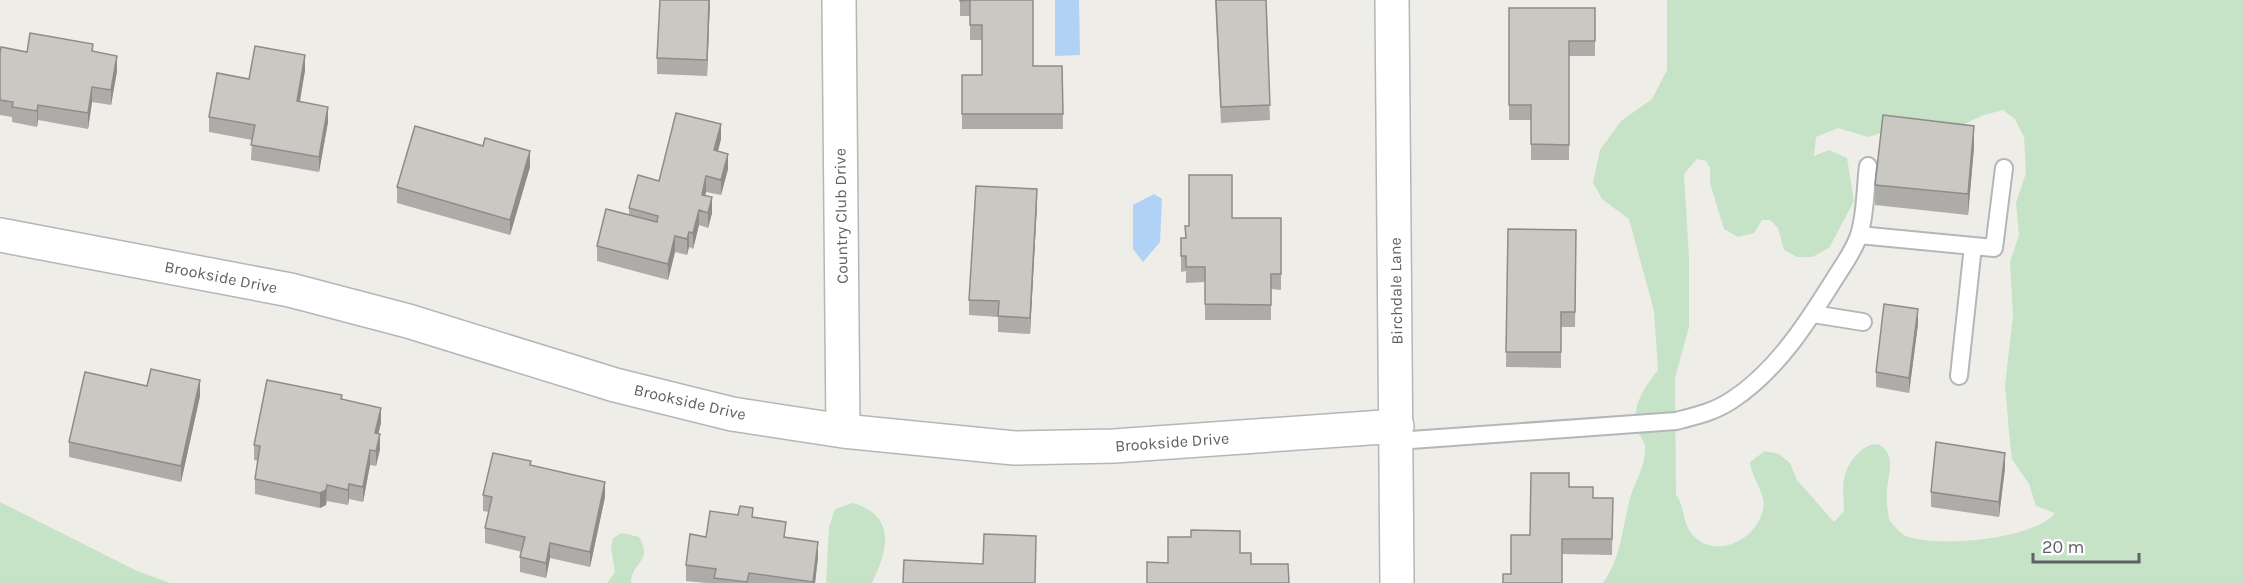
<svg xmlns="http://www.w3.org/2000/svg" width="2243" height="583" font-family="Karla,sans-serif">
<rect width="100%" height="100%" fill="#eeede7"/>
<!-- green -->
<path fill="#c6e3c8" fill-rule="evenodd" d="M1667,0H2243V583H1603C1622,557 1622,525 1631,495C1636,480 1645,466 1645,450C1646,441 1639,437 1637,429C1631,406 1644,388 1658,370L1654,311L1629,219L1602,199L1593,183L1600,150L1621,121L1652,99L1667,70ZM2003,110L2015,119L2024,137L2026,173L2016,203L2019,235L2010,262L2013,316L2005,385L2009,432L2012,459L2029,484L2036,506L2055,513C2034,540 1936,548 1906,536C1899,533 1894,525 1889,520C1888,511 1886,501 1887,492C1887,481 1893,465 1888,454C1876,431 1854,454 1847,469C1841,482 1844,498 1844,511L1834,522L1797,480L1790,463L1779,454L1765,451L1750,462C1751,478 1767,494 1763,510C1756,541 1713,561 1691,533C1682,521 1685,506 1676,495L1675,378L1689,327V257L1684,174L1697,159L1706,161L1710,168V183L1724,229L1738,237L1754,233L1762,220H1770L1778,228L1784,250L1797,257H1812L1829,248L1854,201L1847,158L1829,150L1814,156L1816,137L1838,128L1868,137L1898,128L1960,126L1984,115Z
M0,502L135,570L170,583H0Z
M853,503C897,517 888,549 872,583H826L829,527L835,509Z
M622,533L639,537C654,562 631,562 631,583H607L615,572L611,547L613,538Z"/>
<!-- water -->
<path fill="#b0d2f5" d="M1055,0H1079L1080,55L1055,56Z
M1154,194L1162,199L1160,242L1143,262L1133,249V205Z"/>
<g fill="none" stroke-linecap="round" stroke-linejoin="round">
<defs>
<path id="service" d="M1859,235L1994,248L2004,168
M1813,314L1863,322
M1959,376L1973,246
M1397,441L1676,421C1696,416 1714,412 1732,400C1777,371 1809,320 1837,275C1845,263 1855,248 1859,235C1866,214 1865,188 1868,166"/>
<path id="minor" d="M839,0L843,431
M1392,0L1397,583
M0,235L290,290L408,321L615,385L732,414L843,431L1014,448L1114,446L1397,426"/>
</defs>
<!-- service casing -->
<use href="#service" stroke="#b4b6b9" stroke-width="20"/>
<!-- minor casing -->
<use href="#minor" stroke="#b4b6b9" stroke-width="36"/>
<!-- service -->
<use href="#service" stroke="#fff" stroke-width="16"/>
<!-- minor -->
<use href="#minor" stroke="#fff" stroke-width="33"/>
</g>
<!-- wall -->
<path fill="#aeaca8" d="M710,0L707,76L657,74V58Z
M960,0H1033V66H1062L1063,129H962V75H982V40H970V16H960Z
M1215,0H1266L1270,120L1221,123Z
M1509,8H1595V56H1569V160H1531V120H1509Z
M93,51L117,71L111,105L92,102L88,129L38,120L37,127L12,122V117L0,115V53Z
M305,70L300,102L328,122L319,172L251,160L252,140L209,132V117L249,79Z
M721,139L718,151L728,169L721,195L706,192L705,195L712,213L708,228L699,225L693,249L689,247L687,255L675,252L668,280L597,261V246L629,215V208Z
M1974,147L1968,215L1875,205V185Z
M530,167L510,235L397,203V187Z
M1037,204L1030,334L998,332V317L969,315V300Z
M1232,218H1281V290L1271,289V320H1205V282L1186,283V271L1181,272V238H1185L1189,226Z
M1508,229L1576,230L1575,327H1561V368L1506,367Z
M1918,324L1909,393L1876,387V372Z
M147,386L200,396L181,482L69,457V442Z
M342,400L381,423L378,434L380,449L376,466L370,465L363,502L349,499L348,505L327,501L326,505L320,508L255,494V479L258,461L254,460V445Z
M531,466L605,497L590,567L550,558L546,578L520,572V557L522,552L485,543V528L489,512L483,511V495Z
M2005,468L1999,517L1931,507V492Z
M1569,487L1593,498H1613L1612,555L1562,554L1511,574L1530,535Z
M753,517L818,557L815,583H707L686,581V565L706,537Z"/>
<!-- shaded-wall -->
<path fill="#8d8c88" d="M709,0H710L707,76V60Z
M305,55V70L297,117V101Z
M117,56V71L111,105V90Z
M92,87V102L88,129V113Z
M38,105V120L37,127V111Z
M328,107V122L319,172V157Z
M721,124V139L714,166V150Z
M1974,126V147L1968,215V194Z
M530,151V167L510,235V220Z
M728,154V169L721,195V180Z
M706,176V192L702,210V195Z
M1037,189V204L1030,334V318Z
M712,197V213L708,228V213Z
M699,210V225L693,249V233Z
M689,232V247L687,255V239Z
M675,236V252L668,280V264Z
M1918,309V324L1909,393V378Z
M200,380V396L181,482V466Z
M381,408V423L375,448V433Z
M380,434V449L376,466V451Z
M370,450V465L363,502V487Z
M2005,453V468L1999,517V502Z
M605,482V497L590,567V552Z
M349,484V499L348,505V490Z
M327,485L326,505L320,508V493Z
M818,542V557L815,583H813Z
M550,543V558L546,578V563Z"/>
<!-- building -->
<path fill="#cac8c3" stroke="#8d8c88" stroke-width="1.5" d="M660,0H709L707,60L657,58Z
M960,0H1033V66H1062L1063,114H962V75H982V25H970V0L960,1Z
M1216,0H1266L1270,105L1221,107Z
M1509,8H1595V41H1569V145L1531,144V105H1509Z
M30,33L93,44L92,51L117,56L111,90L92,87L88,113L38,105L37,111L12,107L13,102L0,100V53L1,47L27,52Z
M255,46L305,55L297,101L328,107L319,157L251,145L255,125L209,117L217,73L249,79Z
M676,113L721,124L714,150L728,154L721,180L706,176L702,195L712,197L708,213L699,210L693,233L689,232L687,239L675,236L668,264L597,246L606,209L657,222L658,216L629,208L638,175L659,181Z
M1883,115L1974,126L1968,194L1875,185Z
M415,126L483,146L485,138L530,151L510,220L397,187Z
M1189,175H1232V218H1281V274H1271V305L1205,304V267H1186V256H1181V238H1186L1185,226H1189Z
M976,186L1037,189L1030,318L998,316L999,301L969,300Z
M1508,229L1576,230L1575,312H1561V352H1506Z
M1884,304L1918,309L1909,378L1876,372Z
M151,369L200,380L181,466L69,442L85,372L147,386Z
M267,380L342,395L341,399L381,408L375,433L380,434L376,451L370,450L363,487L349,484L348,490L327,485L326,490L320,493L255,479L260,446L254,445Z
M1936,442L2005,453L1999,502L1931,492Z
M493,453L531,461L530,465L605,482L590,552L550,543L546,563L520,557L525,537L485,528L492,497L483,495Z
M1531,473H1569V487H1593V498H1613L1612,539H1562V583H1503V574H1511V535H1530Z
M740,506L753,508L752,517L786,522L784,537L818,542L813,582L749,573L747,582L714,578L716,569L686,565L690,534L706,537L710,511L738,515Z
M1191,530L1240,531V553H1251V564H1288L1289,583H1147V562L1168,563V537H1191Z
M984,534L1036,536L1035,583H903L904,560L983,564Z"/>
<g text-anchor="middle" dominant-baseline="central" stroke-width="4.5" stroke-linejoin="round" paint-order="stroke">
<!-- street labels -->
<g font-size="16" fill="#5e6165" stroke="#fff">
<text transform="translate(841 216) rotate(-91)">Country Club Drive</text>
<text transform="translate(221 277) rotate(11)">Brookside Drive</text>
<text transform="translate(1396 291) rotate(-91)">Birchdale Lane</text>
<text transform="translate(690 402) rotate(13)">Brookside Drive</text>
<text transform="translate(1172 442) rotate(-4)">Brookside Drive</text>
</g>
</g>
<!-- scale -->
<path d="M2033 553v9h106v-9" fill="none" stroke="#5e6165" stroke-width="3"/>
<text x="2042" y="553" font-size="18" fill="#5e6165" stroke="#ffffff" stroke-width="4.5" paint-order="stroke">20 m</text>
</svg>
